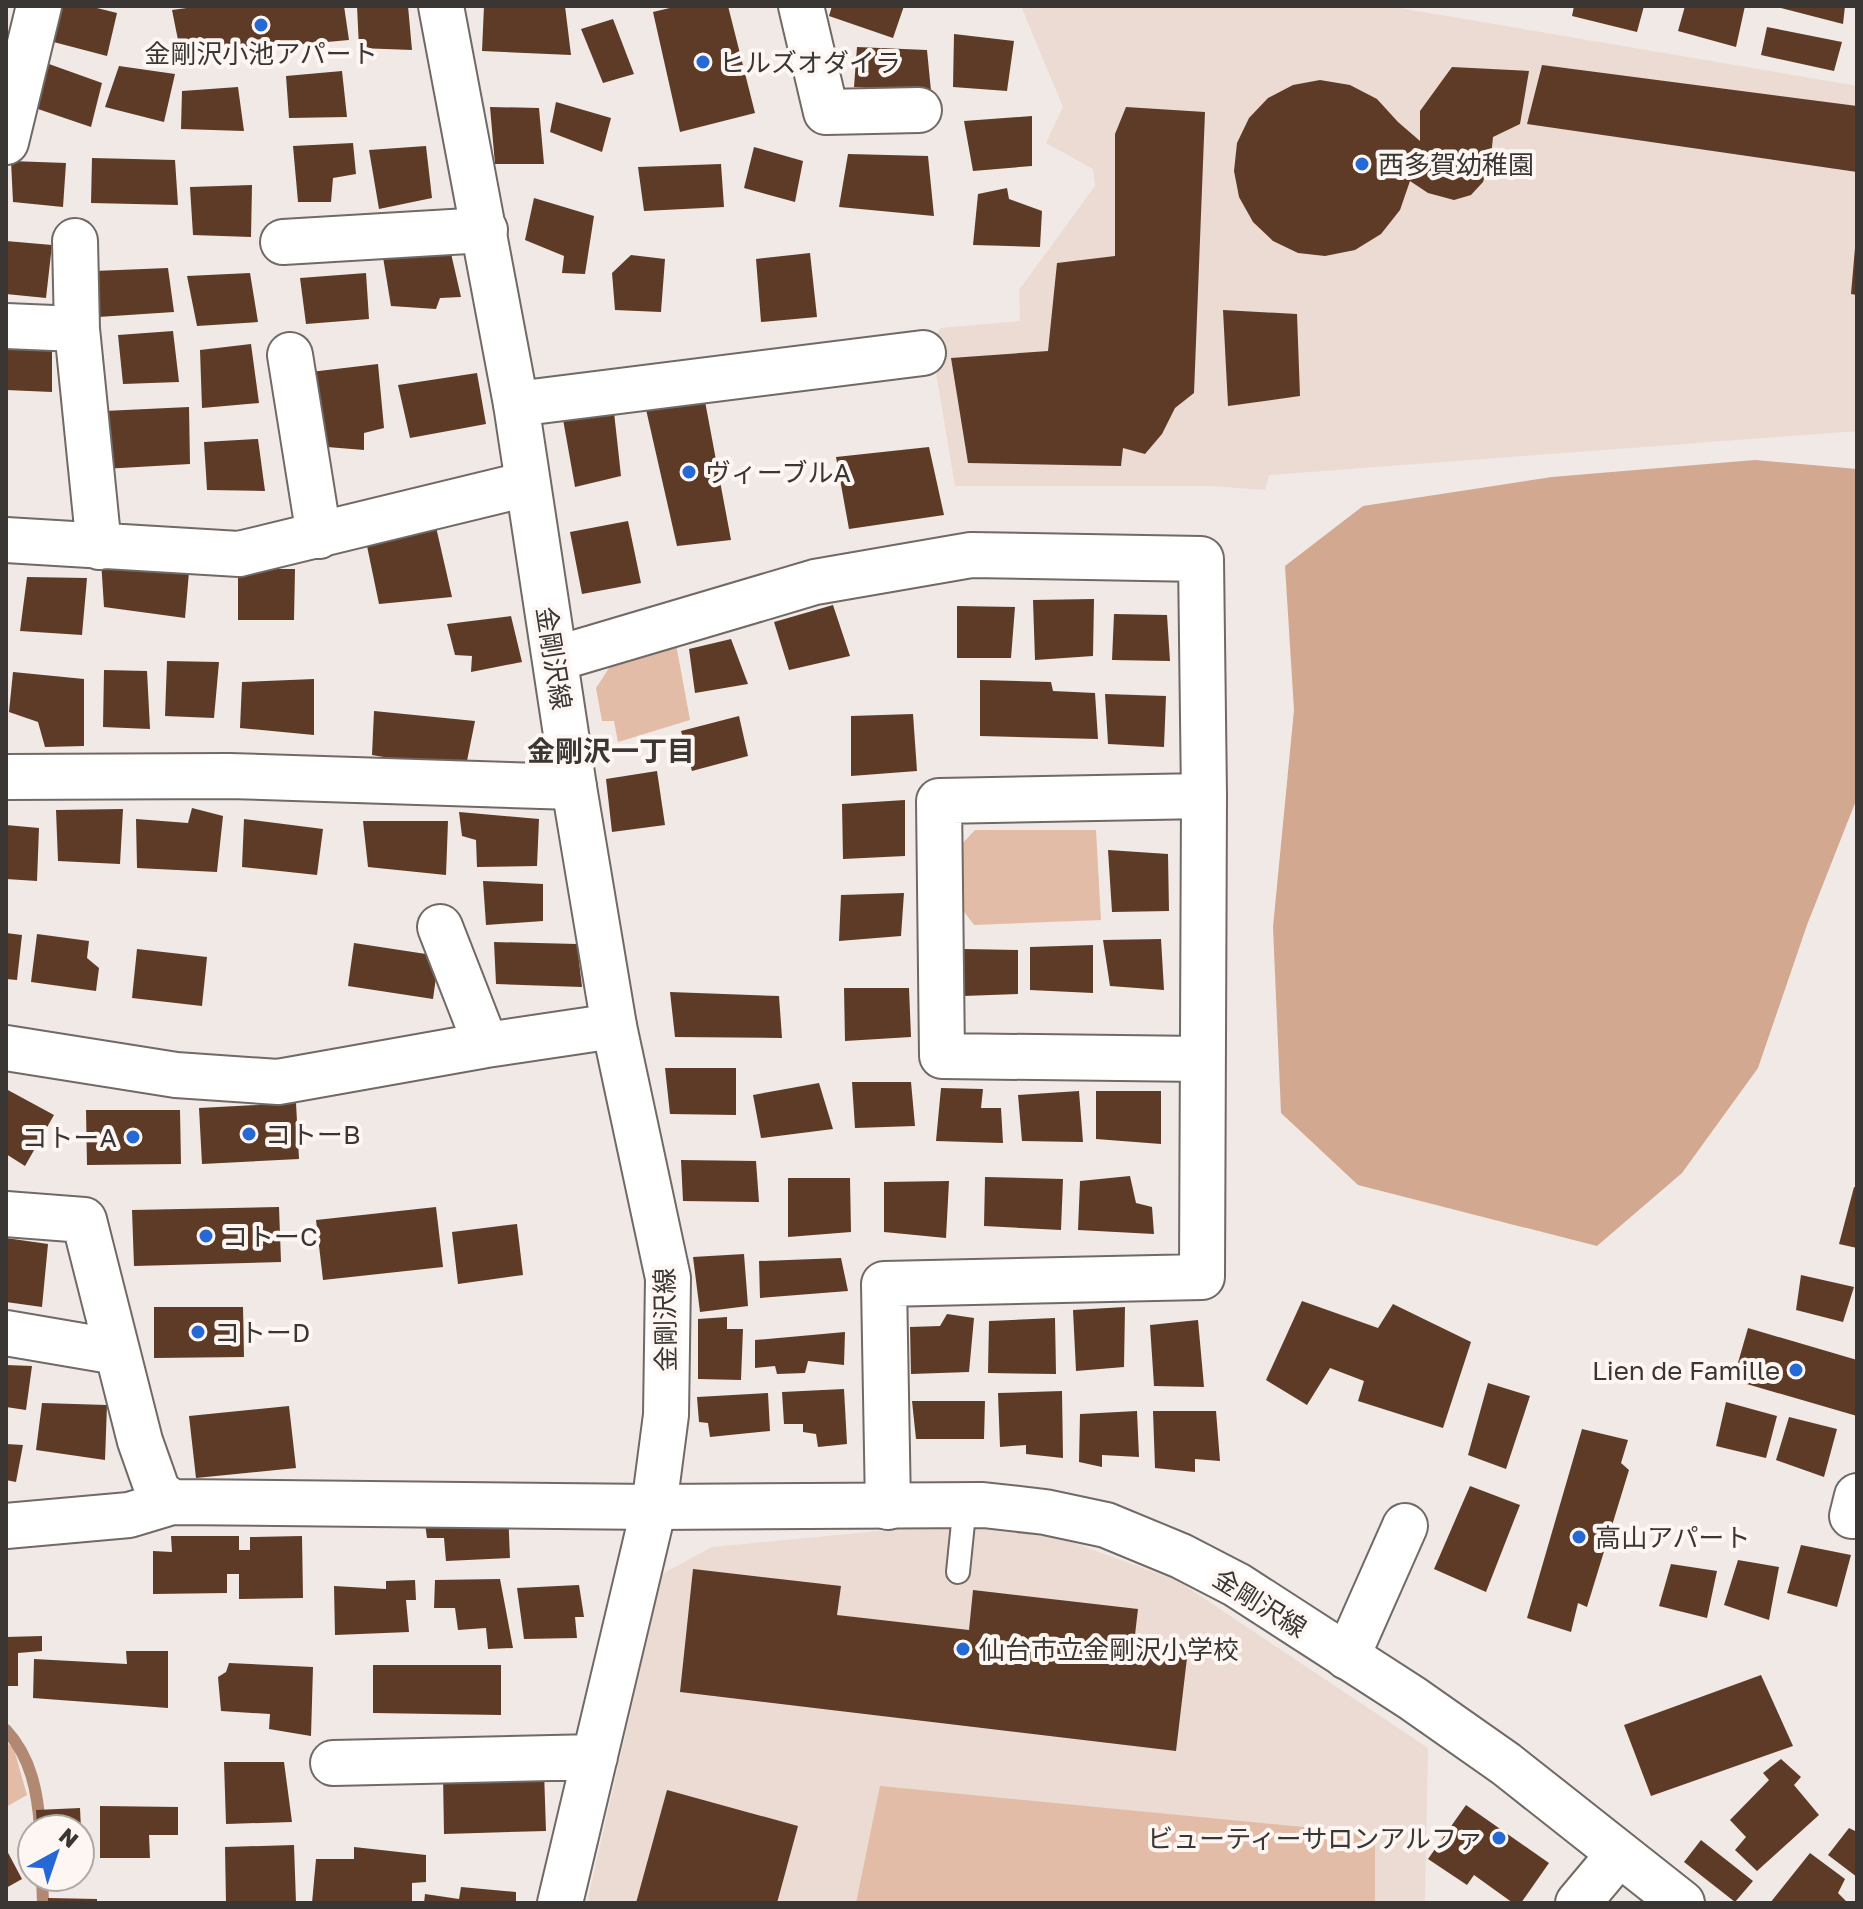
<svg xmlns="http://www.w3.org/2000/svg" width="1863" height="1909" font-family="'Golos Text','Noto Sans JP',sans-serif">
<rect width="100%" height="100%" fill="#f1e9e5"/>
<!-- built -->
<path fill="#ebdbd3" d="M1021,6H1388L1857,86V431L1269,475L1265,490L1210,486H955L931,342L941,328L1020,321L1019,290L1095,186L1093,169L1046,143L1063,107Z
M963,1523L1055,1536L1178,1581L1428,1748L1425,1903H587L662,1574L712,1547Z"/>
<!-- green -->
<path fill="#e3bca7" d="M676,644L690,720L618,742L614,721H602L596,688L613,662Z
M975,830H1096L1101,920L974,925L959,905V847Z
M6,1742L14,1749L27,1795L6,1807Z
M880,1786L1375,1834V1903H856Z"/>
<!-- forest -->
<path fill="#d2a891" d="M1755,460L1857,469V798L1807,925L1758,1068L1682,1173L1597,1246L1358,1185L1281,1113L1273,927L1294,710L1285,566L1363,506L1552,477Z"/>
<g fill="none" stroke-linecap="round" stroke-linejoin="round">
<!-- stream -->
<path stroke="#b18872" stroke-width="12" d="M6,1730C31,1757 38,1793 40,1829
M42,1877L43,1903"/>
</g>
<!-- building -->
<path fill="#5e3b27" d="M56,6H89L117,13L107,56L46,40Z
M201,6H344L349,40L181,55L172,10Z
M357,6H408L412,50L359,48Z
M484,6H565L571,55L482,51Z
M678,6H728L755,113L680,132L653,12Z
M832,6H904L893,38L829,16Z
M1574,6H1644L1637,32L1572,16Z
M1685,6H1745L1736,47L1678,31Z
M1777,6H1845L1843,24L1777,7Z
M613,19L634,74L603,83L581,29Z
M1767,27L1842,42L1834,71L1761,55Z
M954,34L1014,41L1007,91L953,87Z
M857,47L927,50L931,91L854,87Z
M49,64L102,83L91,127L35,108Z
M1542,65L1857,106V172L1527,124Z
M119,66L175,74L164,122L105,107Z
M1452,67L1529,71L1520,124L1493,137L1491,157L1483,182L1471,195L1454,200L1428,193L1410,181L1400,210L1381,234L1355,250L1325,256L1298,253L1273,241L1253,222L1239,197L1234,171L1237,143L1249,118L1268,98L1293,85L1320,80L1350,85L1377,99L1398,122L1420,141V111Z
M342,71L347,117L289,118L286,76Z
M238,87L244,131L181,129L182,91Z
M556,102L611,118L602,152L550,132Z
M490,107L539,108L544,164H495Z
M1126,107L1205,112L1194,393L1175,408L1162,434L1145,454L1123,448L1121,466L968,463L951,358L1048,351L1057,263L1115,256V134Z
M1032,116V166L973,171L964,121Z
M353,143L356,174L333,178L331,202H298L293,146Z
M426,146L432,198L379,209L369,150Z
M754,147L803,161L795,202L744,188Z
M848,154L928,156L934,216L839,207Z
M92,158L175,160L178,205L91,203Z
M11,161L66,163L63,207L13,202Z
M721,164L724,207L644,211L638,167Z
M252,185L251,237L193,235L190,187Z
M1007,188L1009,199L1042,211L1040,247L973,245L978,194Z
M534,198L594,216L585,274L562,273L564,256L525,240Z
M6,241L52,245L46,298L6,294Z
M1855,248H1857V295L1851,294Z
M450,249L461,297L440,298L436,309L391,306L382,251Z
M810,253L817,317L761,322L756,259Z
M631,255L665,259L661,312L615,310L612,273Z
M168,268L174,312L98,317L94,271Z
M250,273L258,322L197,326L187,276Z
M366,273L369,319L306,324L300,278Z
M1223,310L1297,314L1300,396L1228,406Z
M173,331L179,382L123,384L118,335Z
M251,344L259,403L202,408L200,350Z
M6,345L52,347V392L6,390Z
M378,364L384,428L364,433V450L315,446L302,373Z
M477,373L486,424L410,438L398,385Z
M704,396L731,540L677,546L645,405Z
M613,403L621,476L575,487L561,408Z
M189,407L190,464L103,469L104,411Z
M258,439L265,491L207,490L204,442Z
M929,447L944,515L849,529L836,457Z
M628,521L641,583L582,594L570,532Z
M436,527L452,597L379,604L367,546Z
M101,560L189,572L185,618L104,607Z
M238,569H295L294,620H238Z
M27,577L87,578L82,635L20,631Z
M1094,599L1093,656L1035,660L1033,600Z
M833,605L850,656L789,670L774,622Z
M957,606L1015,607L1011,658H957Z
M1114,614L1167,615L1170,661L1112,660Z
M511,616L522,662L471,672L472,656L455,655L447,624Z
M731,639L748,684L695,693L689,649Z
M167,661L219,662L214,718L165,716Z
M104,670L147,671L150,729L103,727Z
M13,672L84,679V746L45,747L38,722L9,712Z
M314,679V735L240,728L242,682Z
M980,680L1051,682L1053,691L1095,693L1098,739L980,736Z
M1105,694L1166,696L1164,747L1108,744Z
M374,711L475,721L465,771L372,755Z
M913,714L917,771L851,776V716Z
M739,716L748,756L692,771L681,731Z
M657,771L665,825L612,832L606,779Z
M905,800V856L843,859L842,804Z
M192,808L223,816L217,872L137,868L136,819L188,823Z
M123,809L120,864L58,861L56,810Z
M459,812L539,819L537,866L477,867L476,840L462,836Z
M244,819L323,829L317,875L242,867Z
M363,821H448L446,875L368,867Z
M6,825L39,828L37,881L6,879Z
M1108,850L1168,854L1169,911L1112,912Z
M483,881L543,884V921L486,925Z
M904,893L901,936L839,941L841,895Z
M6,933L22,935L17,980L6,979Z
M37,934L89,941L87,958L99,968L96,991L31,982Z
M1161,939L1164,990L1110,986L1103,940Z
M494,942L577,944L582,987L496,984Z
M354,943L439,956L433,999L348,986Z
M1093,945V993L1030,990V947Z
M137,949L207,957L202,1006L132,998Z
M963,949L1018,950V994L963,996Z
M844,988H909L911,1037L845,1041Z
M670,992L779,996L782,1038L675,1037Z
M665,1068H736V1115L670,1114Z
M852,1082H911L915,1126L855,1128Z
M819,1083L833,1129L761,1138L753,1095Z
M941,1088L983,1089L981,1108H1001L1003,1143L936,1141Z
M6,1089L54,1115L25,1166L6,1154Z
M1079,1091L1083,1142L1022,1141L1018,1095Z
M1096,1091H1161V1144L1096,1139Z
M296,1103L299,1159L202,1164L199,1108Z
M86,1110H180L181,1164L87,1165Z
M681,1160L756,1161L759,1202L683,1201Z
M1130,1176L1136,1203L1152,1207L1154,1234L1078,1230L1080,1181Z
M985,1177L1063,1179L1061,1230L984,1226Z
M788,1178H850L851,1232L788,1237Z
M949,1181L946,1238L884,1232V1182Z
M1854,1187L1857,1188V1248L1839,1244Z
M279,1207L281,1262L134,1266L132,1210Z
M436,1207L443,1267L323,1280L316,1220Z
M517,1224L523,1275L458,1284L452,1232Z
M6,1238L48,1244L42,1307L6,1302Z
M744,1254L748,1306L700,1312L693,1257Z
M841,1258L848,1291L760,1298L759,1261Z
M1801,1275L1854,1287L1843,1322L1796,1310Z
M1302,1301L1378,1328L1393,1304L1471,1342L1443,1428L1358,1401L1364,1381L1330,1368L1307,1405L1266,1380Z
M154,1307H243L244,1357L154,1358Z
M1125,1307L1124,1367L1076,1371L1073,1310Z
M947,1314L974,1318L969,1372L911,1374L910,1327L940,1326Z
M727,1317V1329H743L741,1380L698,1379V1319Z
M1055,1318L1056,1374L988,1373L989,1321Z
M1198,1320L1204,1387L1154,1386L1150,1325Z
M1748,1328L1857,1360V1416L1733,1380Z
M845,1332L844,1365L808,1361L805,1373L777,1374L775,1366L755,1368V1340Z
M6,1365L32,1366L26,1410L6,1407Z
M1488,1383L1530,1396L1506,1469L1468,1455Z
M844,1389L847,1444L818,1447L816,1434L803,1432V1424H784L782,1392Z
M1062,1391L1063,1458L1026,1454V1445L1000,1447L998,1393Z
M768,1393L770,1431L710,1437L708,1423L699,1422L697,1397Z
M912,1401H985L984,1439H916Z
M1726,1402L1777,1416L1766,1458L1716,1446Z
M42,1403L107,1405L105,1460L36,1450Z
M289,1406L296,1468L196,1478L189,1416Z
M1137,1411L1139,1457L1102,1455V1467L1079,1462L1080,1414Z
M1153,1411H1216L1220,1461L1195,1459V1472L1155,1468Z
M1789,1417L1837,1429L1824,1477L1776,1460Z
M1582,1429L1628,1440L1621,1463L1629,1470L1587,1607L1578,1603L1571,1632L1527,1618Z
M6,1444L23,1445L16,1482L6,1480Z
M1470,1486L1520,1505L1486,1592L1434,1569Z
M423,1509L508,1511L510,1558L446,1561L444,1538H427Z
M171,1536H239V1550H250V1537L302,1536L303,1598L239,1599V1574H227V1593L153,1594V1551L172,1552Z
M1801,1545L1851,1555L1837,1607L1787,1593Z
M1738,1560L1779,1567L1769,1620L1724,1605Z
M1671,1564L1717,1571L1707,1618L1659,1606Z
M693,1569L841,1586L837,1615L969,1630L973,1590L1138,1609L1133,1652L1187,1658L1176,1751L680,1692Z
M500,1579L513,1648L488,1649L486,1628L458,1630L455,1608H434L435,1580Z
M415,1580L416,1600H406L409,1632L335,1635L334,1586L386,1589V1581Z
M579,1585L584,1617H575L577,1638L524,1639L517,1588Z
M42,1636V1651L18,1653V1686H6V1637Z
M126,1651H168V1708L33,1698L34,1659L127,1664Z
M229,1663L313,1667L311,1736L269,1729L270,1714L221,1711L218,1677L226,1672Z
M373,1665H501V1715L373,1713Z
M1761,1675L1793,1746L1651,1796L1624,1725Z
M1781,1759L1801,1777L1794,1785L1819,1815L1757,1871L1735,1850L1746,1837L1730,1820L1769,1780L1763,1773Z
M224,1762H284L292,1822L226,1824Z
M544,1771L546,1831L444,1834L443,1773Z
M667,1790L798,1826L777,1903H636Z
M1466,1805L1549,1863L1521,1903H1513L1474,1875L1467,1885L1428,1859Z
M100,1806L178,1807V1835H149L150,1858H100Z
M80,1808L81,1829H37L36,1810Z
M1849,1828L1857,1832V1877L1828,1855Z
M1701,1840L1753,1881L1735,1902L1684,1862Z
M294,1845L296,1903H226L225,1847Z
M354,1847L426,1855V1882L412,1883V1903H312L316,1859H354Z
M6,1849L22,1879L6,1888Z
M1810,1853L1845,1879L1838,1893L1848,1903H1770Z
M461,1887L516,1892V1903H424L425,1894L459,1899Z
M48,1898L97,1899V1903H48Z"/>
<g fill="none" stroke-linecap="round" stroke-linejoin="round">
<defs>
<path id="service" d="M958,1572L963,1523L961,1506"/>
<path id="minor" d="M801,6L826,112L919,110
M6,142L39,6
M75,241L77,329L99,547
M283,242L485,230
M6,326L77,329
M290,355L319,536
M516,404L923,353
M6,540L239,554L527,484
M555,659L815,582L971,555L1201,559L1204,796L1202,1277L884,1284L888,1507
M6,777L229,776L574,787
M440,927L486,1045
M6,1048L176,1075L278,1082L486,1045L614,1026
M1202,1059L942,1056L939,801L1204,796
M6,1214L84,1220L140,1441L158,1492L172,1502L654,1507L560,1903
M6,1333L117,1352
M1852,1516L1857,1496
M6,1526L129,1515L172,1502
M1347,1657L1405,1526
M333,1763L595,1757
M1578,1903L1619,1854"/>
<path id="tertiary" d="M441,6L516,404L574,787L614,1026L668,1278L666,1415L654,1507L983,1505L1045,1512L1106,1525L1181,1556L1237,1585L1412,1698L1506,1764L1682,1903"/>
</defs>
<!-- service casing -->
<use href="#service" stroke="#706965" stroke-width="26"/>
<!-- minor casing -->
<use href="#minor" stroke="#706965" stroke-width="48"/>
<!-- tertiary casing -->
<use href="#tertiary" stroke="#706965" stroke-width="48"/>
<!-- service -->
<use href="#service" stroke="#fff" stroke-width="22"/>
<!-- minor -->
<use href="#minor" stroke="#fff" stroke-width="44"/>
<!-- tertiary -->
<use href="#tertiary" stroke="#fff" stroke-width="44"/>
</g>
<!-- markers -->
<g fill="#2469d5" stroke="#fef6f2" stroke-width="3">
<circle cx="261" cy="25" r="8"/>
<circle cx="703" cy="62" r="8"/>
<circle cx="1362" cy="164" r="8"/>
<circle cx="689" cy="472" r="8"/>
<circle cx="249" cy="1134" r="8"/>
<circle cx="133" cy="1137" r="8"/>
<circle cx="206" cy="1236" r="8"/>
<circle cx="198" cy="1332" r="8"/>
<circle cx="1796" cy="1370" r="8"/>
<circle cx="1579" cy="1537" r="8"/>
<circle cx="963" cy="1649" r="8"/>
<circle cx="1499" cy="1838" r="8"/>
</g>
<g text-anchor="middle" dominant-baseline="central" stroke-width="8" stroke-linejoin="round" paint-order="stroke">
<!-- poi labels -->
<g font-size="26" fill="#393634" stroke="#fef6f2" text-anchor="start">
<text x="261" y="53" text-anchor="middle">金剛沢小池アパート</text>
<text x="719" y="62">ヒルズオダイラ</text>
<text x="1378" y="164">西多賀幼稚園</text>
<text x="705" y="472">ヴィーブルA</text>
<text x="265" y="1134">コトーB</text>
<text x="117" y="1137" text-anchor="end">コトーA</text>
<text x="222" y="1236">コトーC</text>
<text x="214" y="1332">コトーD</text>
<text x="1780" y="1370" text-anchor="end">Lien de Famille</text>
<text x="1595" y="1537">高山アパート</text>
<text x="979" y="1649">仙台市立金剛沢小学校</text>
<text x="1483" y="1838" text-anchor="end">ビューティーサロンアルファ</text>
</g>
<!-- street labels -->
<g font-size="26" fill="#393634" stroke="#fef6f2">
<text transform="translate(554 658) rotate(81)">金剛沢線</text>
<text transform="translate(665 1320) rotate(-91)">金剛沢線</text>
<text transform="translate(1260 1603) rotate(32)">金剛沢線</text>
</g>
<!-- neighbourhood labels -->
<g font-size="28" font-weight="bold" fill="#393634" stroke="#fef6f2">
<text x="611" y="750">金剛沢一丁目</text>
</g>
</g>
<!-- border -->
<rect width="1863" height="1909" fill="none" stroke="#393634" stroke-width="16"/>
<!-- north arrow -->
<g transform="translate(56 1853) rotate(40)"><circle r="38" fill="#fef6f2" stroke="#afa9a6" stroke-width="2"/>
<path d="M0-6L14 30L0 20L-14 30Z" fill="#2469d5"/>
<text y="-12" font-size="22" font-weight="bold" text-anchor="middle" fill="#393634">N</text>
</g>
</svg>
